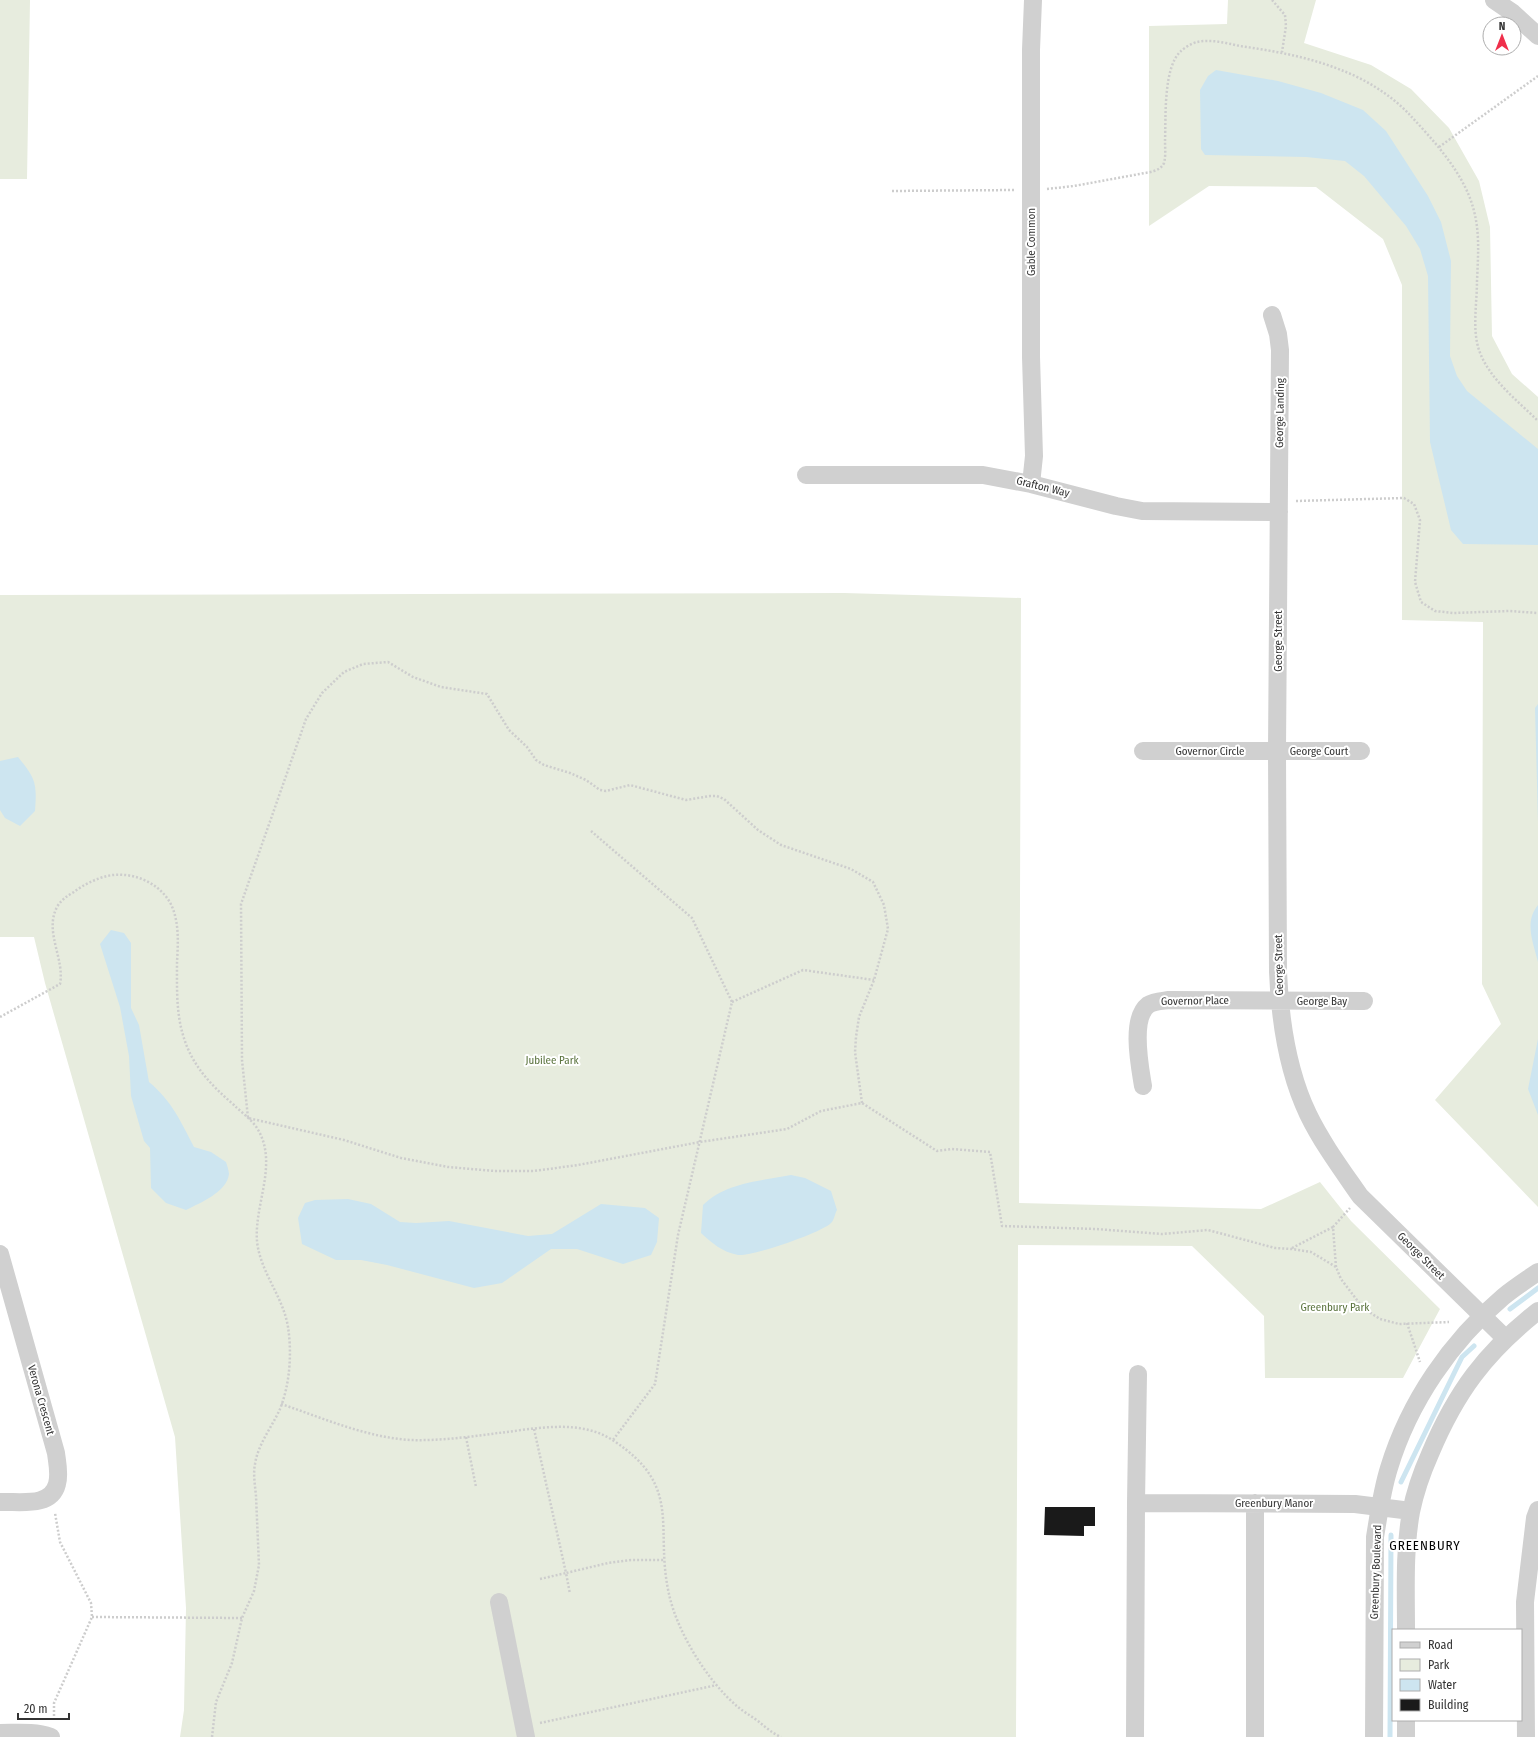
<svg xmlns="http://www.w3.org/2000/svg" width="1538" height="1737" font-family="'Fira Sans Condensed',sans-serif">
<rect width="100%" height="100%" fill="#fff"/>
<!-- green -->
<path fill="#e7ecde" d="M0,0H30L27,179H0Z
M1228,0H1316L1304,43L1371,65L1411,89L1449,128L1479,181L1490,227L1492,336L1512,374L1538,397V1207L1435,1100L1501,1024L1482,984L1483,622L1402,620V285L1383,239L1316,187L1209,186L1149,226V26L1227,24Z
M844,593L1021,598L1019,1203L1261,1209L1320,1182L1351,1221L1440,1309L1403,1378H1265L1264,1316L1192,1246L1018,1245L1016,1737H180L184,1710L186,1608L175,1437L45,983L34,937H0V595Z"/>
<!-- water -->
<path fill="#cde5f0" d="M1216,70L1278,81L1321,93L1363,110L1386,131L1428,196L1441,222L1451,261L1450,356L1457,376L1467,391L1538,449V545L1463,544L1451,530L1430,442L1428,276L1420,249L1406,226L1364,176L1345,161L1306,157L1205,155L1201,149L1200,90L1208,76Z
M1538,704V822L1535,708Z
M18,757C36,779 37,783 35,811L20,826L5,818L0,810V761Z
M1538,905V962C1533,942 1524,922 1538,905Z
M111,930L124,933L131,943V1008L139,1025L149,1082C172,1101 181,1122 194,1147L211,1152L226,1162C227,1165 229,1171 229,1174C227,1192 200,1203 186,1210L166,1203L151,1188L150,1148L144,1141L131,1096L129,1056L120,1007L100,944Z
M1538,1039V1115L1528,1089Z
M791,1175L805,1178L831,1191L837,1210C835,1213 834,1221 831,1223C821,1233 751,1257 738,1255C722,1252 712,1243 701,1233L703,1205C726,1182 761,1181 791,1175Z
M348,1199L371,1204L400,1222L416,1223L449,1221L528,1236L552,1234L601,1204L645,1208L659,1218L657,1242L651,1255L623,1264L577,1249H551L502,1283L474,1288L387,1265L361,1260H336L302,1244L298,1218L305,1203L315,1200Z"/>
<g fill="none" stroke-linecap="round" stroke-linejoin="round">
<!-- stream -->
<path stroke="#cde5f0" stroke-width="5" d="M1510,1309L1538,1288
M1401,1482L1462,1357L1474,1346
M1390,1737L1391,1535"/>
</g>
<!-- building -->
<path fill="#1a1a1a" d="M1045,1507H1095V1526H1084V1536L1044,1535Z"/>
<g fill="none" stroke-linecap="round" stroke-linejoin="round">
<!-- path -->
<path stroke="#cdcdcd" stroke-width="2.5" stroke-dasharray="2 2" stroke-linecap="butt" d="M1272,0L1285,15L1286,26L1282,52
M1439,147L1538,76
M1047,189L1074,186L1145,173C1152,172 1161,170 1164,163C1166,156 1165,147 1165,141C1166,118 1163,67 1181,51C1184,48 1192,43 1197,42C1211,39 1226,43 1240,46C1274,51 1309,57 1341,70C1365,79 1391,95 1409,114C1434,141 1465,174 1474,211C1480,234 1478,257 1477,281C1477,303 1472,329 1479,350C1489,379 1517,400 1538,421
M892,191L1014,190
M1296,501L1404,498L1414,504L1420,520L1415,582L1421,602L1435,611L1453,613L1509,611L1538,613
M591,831L692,918L732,1002L678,1235L655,1384L613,1440
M732,1002L803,970L874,980
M0,1017L60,984C65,959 44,932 57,907C61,900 67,896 74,892C83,885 95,879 107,876C134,870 166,885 174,912C179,928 178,945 177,962C177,986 176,1012 183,1035C192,1066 211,1085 234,1105C241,1112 251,1119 257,1128C279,1163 254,1204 257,1241C260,1272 283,1296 288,1327C292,1353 290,1384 280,1409C272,1427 258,1444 255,1464C253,1474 255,1485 256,1496C257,1519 258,1542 259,1565L254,1591L242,1618L232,1663L216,1702L212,1737
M862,1103L855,1052L856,1037L859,1017L874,980L888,929L884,905L873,882L851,869L781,845L758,830L724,799L717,796H710L686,800L630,785L606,791L600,790L586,780L570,773L544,765L536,760L527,747L509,730L487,694L441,687L413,677L388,662L363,664L344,672L322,693L306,719L241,904L242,1060L248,1118L344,1140L401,1158L448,1167L495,1171H534L578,1165L700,1142L787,1129L821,1111L862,1103L937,1151L952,1149L990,1152L1002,1226L1096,1229L1162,1234L1208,1230L1275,1248L1292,1249L1311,1252L1336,1267L1341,1279L1363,1308L1380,1319L1399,1324L1449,1322
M1292,1248L1333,1227
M1336,1267L1333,1227L1350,1208
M1407,1323L1420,1362
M281,1404C323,1418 365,1437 410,1440C439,1441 469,1437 498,1433C535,1429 580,1418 614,1441C684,1487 654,1528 669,1594C677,1632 708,1682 738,1707C744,1712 751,1716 758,1721C765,1727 772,1733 781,1737
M534,1429L566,1573L608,1563L631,1560H664
M466,1437L476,1487
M540,1579L566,1573L570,1594
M92,1617L242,1618
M54,1720V1703L92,1617L91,1603L60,1542L55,1513
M540,1723L717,1685"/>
<!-- minor -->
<path stroke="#d0d0d0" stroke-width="18" d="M1494,0L1513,13L1538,36
M1272,315L1278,334L1280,350L1277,751L1278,972C1280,1020 1287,1070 1308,1114C1322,1143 1342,1170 1360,1196L1505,1338
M806,475H983L1031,484L1116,506L1142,511L1279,512
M1031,484L1034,456L1031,357V50L1033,0
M1143,751H1361
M1143,1086C1140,1067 1130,1019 1148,1005C1154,1001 1163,1001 1169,1000L1364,1001
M0,1254L56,1453C57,1462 60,1474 57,1484C51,1508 19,1501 0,1502
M1136,1503L1355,1504L1411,1511
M1255,1503V1737
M499,1602L526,1737
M1406,1630C1406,1591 1404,1551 1411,1512C1415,1492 1422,1472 1430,1454C1456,1392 1485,1353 1538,1311
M0,1733C17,1733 34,1731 51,1737
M1135,1737L1136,1503L1138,1374
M1374,1737L1375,1537C1379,1513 1382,1490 1389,1468C1409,1402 1451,1341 1503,1297C1514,1288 1526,1280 1538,1272
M1406,1737V1720
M1526,1737L1525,1602L1535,1518L1538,1510"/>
</g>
<g text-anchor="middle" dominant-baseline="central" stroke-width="4" stroke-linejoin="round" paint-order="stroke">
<!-- street labels -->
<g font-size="11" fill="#333" stroke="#fff">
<text transform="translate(1031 242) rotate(-90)">Gable Common</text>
<text transform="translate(1280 413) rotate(-89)">George Landing</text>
<text transform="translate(1043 487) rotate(14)">Grafton Way</text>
<text transform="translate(1278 641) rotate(-90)">George Street</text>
<text x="1210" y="751">Governor Circle</text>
<text x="1319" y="751">George Court</text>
<text transform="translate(1279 965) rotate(-91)">George Street</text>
<text transform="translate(1195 1001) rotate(-1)">Governor Place</text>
<text x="1322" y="1001">George Bay</text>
<text transform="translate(1421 1256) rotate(45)">George Street</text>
<text transform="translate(41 1400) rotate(74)">Verona Crescent</text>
<text x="1274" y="1503">Greenbury Manor</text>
<text transform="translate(1376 1572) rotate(-88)">Greenbury Boulevard</text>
</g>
<!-- park labels -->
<g font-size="11" fill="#59723c" stroke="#fff">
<text x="552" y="1060">Jubilee Park</text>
<text x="1335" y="1307">Greenbury Park</text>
</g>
<!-- quarter labels -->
<g font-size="13" letter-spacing="1" fill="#000" stroke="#fff">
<text x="1425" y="1545">GREENBURY</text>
</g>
</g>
<!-- legend -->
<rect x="1392" y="1629" width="130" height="92" fill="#ffffff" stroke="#adadad"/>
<rect x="1400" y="1642" width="20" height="6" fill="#d0d0d0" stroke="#adadad"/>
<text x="1428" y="1649" font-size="12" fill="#333333">Road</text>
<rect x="1400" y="1659" width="20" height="12" fill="#e7ecde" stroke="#adadad"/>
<text x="1428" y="1669" font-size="12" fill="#333333">Park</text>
<rect x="1400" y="1679" width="20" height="12" fill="#cde5f0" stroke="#adadad"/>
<text x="1428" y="1689" font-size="12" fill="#333333">Water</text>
<rect x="1400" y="1699" width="20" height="12" fill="#1a1a1a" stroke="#adadad"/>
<text x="1428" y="1709" font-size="12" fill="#333333">Building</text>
<!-- north arrow -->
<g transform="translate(1502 36)"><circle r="19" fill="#ffffff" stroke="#adadad"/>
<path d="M0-3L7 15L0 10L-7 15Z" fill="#ef2f4b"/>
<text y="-6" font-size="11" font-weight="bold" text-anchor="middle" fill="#333333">N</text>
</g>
<!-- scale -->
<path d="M18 1713v6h51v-6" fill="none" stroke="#333333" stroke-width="2"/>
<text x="24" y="1713" font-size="12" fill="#333333" stroke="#ffffff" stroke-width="3" paint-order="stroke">20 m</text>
</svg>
